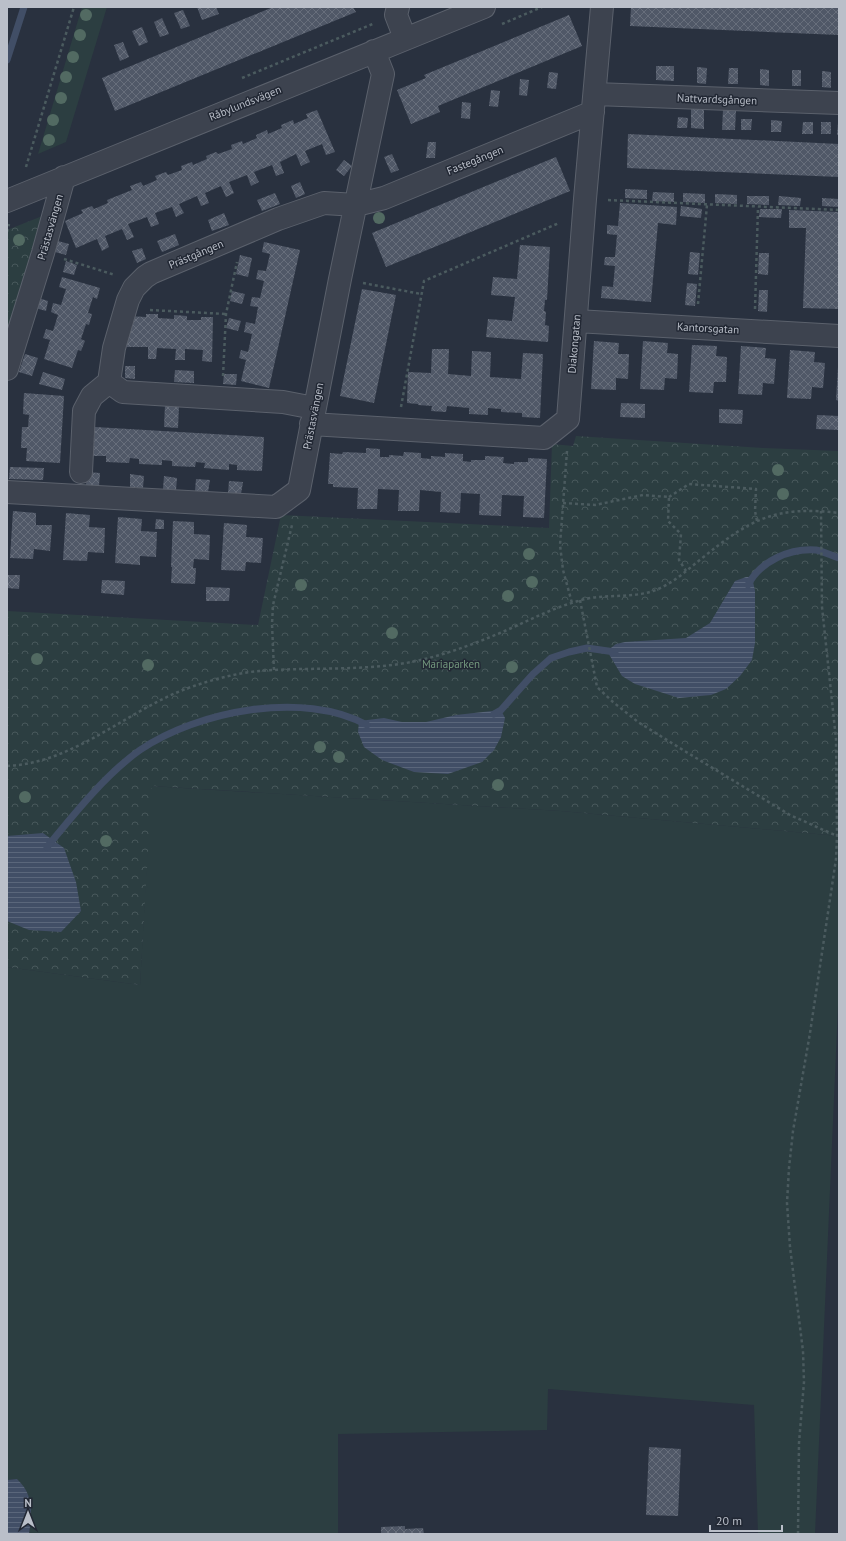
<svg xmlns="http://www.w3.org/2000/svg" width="846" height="1541" font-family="'PT Sans',sans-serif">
<defs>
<pattern id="park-crowns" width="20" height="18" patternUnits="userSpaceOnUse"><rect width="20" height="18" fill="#2c3e41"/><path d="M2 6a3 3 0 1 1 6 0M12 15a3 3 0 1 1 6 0" fill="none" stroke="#48585b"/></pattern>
<pattern id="water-rules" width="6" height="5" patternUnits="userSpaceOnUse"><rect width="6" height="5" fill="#414e66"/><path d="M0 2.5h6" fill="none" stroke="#5a667b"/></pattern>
<pattern id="building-cross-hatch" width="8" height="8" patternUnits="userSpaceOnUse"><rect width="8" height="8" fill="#505867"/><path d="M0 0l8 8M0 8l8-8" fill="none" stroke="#676e7b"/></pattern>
</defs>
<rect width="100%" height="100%" fill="#29313f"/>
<!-- green -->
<path fill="#2c3e41" d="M82,7H107L66,142L38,154Z
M151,786L561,811L839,836V983L815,1534H758L754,1405L548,1389L547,1430L338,1434V1534H29L31,1520L17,1479L7,1480V967L140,985Z"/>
<!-- park -->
<path fill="url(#park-crowns)" d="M45,215L7,339V230Z
M576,436L763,448L839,451V836L561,811L152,786L140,985L7,967V611L258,625L281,515L549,528L552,444L573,446Z"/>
<!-- water -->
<path fill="url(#water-rules)" d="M746,577H752L755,591V643L752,660L740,676L726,689L711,695L679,698L635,684L622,676L607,651L616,644L625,642L686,638L710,623L735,581Z
M501,710L505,718L501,737L494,750L482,762L448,774L414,772L382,760L364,747L358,732L359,721L384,718L402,722H426L456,715Z
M43,833L64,848L76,882L81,911L61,932L29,930L7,921V836Z
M17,1479C34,1495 32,1512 29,1534H7V1480Z"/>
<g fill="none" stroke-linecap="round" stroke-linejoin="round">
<!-- stream -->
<path stroke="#414e66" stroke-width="7" d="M7,60L24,7
M748,585C760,561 790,548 816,550C823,551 832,556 839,558
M494,714L501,710L533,674L551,658L569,652L587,648L615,652
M47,847C74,814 106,774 140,750C197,711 304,690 367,725"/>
</g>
<!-- building -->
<path fill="url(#building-cross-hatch)" d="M197,7H216L219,14L202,20Z
M273,7H353L356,12L115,111L102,78Z
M631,7H839V35L630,26Z
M183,10L190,26L181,29L174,13Z
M569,15L582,46L438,106L440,112L411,124L397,90L426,78L424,75Z
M162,18L169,34L160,37L154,22Z
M142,27L148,42L139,46L132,31Z
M123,42L129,57L120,61L114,45Z
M656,66H674V81L656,80Z
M697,67L707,68L706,84L697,83Z
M729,68H738V84H728Z
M760,69L769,70V86L760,85Z
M792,70H801V86H792Z
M822,71L831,72V88L822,87Z
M549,72L558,73L556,89L547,88Z
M520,79L529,80L527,96L519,95Z
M491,90L500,91L498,107L489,106Z
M462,102L471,103L470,119L461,118Z
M691,108L704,109V129L691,128Z
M317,110L335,152L326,155L322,144L305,151L310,162L301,166L296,154L280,162L284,173L276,176L272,165L254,172L259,182L251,186L247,175L229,182L234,193L226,197L221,186L205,193L209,203L201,206L197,196L179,204L184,213L176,217L172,207L155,213L159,224L151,227L147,217L128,224L134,237L127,240L122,229L105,236L109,247L102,251L97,239L76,248L65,221L83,213L81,210L92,206L94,209L108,203L107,200L132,190L130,186L141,182L143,186L157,180L155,176L166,172L168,175L182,170L181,166L192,162L193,165L207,159L206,156L216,152L218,154L232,149L231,145L242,141L243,144L257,138L256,135L267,130L268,134L282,128L281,125L293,120L294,124L308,118L306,114Z
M723,110H736L735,130H722Z
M678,117L688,118L687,128H677Z
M741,119H752L751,130H741Z
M771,120L782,121L781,132H771Z
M803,122H813V134H802Z
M821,122H831V134H821Z
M838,123H839V135H837Z
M628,134L839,144V177L627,168Z
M428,142H436L435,158H426Z
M392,154L399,170L391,173L384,157Z
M556,157L570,191L386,267L372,233Z
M344,160L352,166L344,176L336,170Z
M300,182L305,194L296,198L291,186Z
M625,189L647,190V199L625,198Z
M653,192L674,193V202L652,201Z
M275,193L280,204L262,211L257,200Z
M683,193L705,194V203L683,202Z
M715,194L737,195V204L715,203Z
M747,196H769V205L747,204Z
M779,196L801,198L800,206L778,205Z
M822,198L839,199V207L822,206Z
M620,203L677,207L676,225L658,223L651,302L601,298L602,286L613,287L615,266L604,265L605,257H615L617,235L607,234V225L618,226Z
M681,206L702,209L701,218L680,216Z
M760,209H782L781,218L759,217Z
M789,210L839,212V309L803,308L806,228H789Z
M224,213L229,225L212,231L208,220Z
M175,234L179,245L162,252L157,241Z
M58,241L69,244L66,255L55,252Z
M264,242L300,250L269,388L241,381L246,360L239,358L241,350L248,352L252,334L244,332L246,322L255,324L258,307L250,306L252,297L260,298L264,281L256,279L258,270L266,271L270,254L262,252Z
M520,245L550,247L547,300H545L544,311L546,312L545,325L549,326L548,342L486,337L488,319L512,321L515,297L491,295L493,277L517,279Z
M142,248L146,259L137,263L132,251Z
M690,252L700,253L698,275L688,274Z
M759,253H769L768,275L758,274Z
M240,255L252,258L248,277L236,274Z
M66,261L77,265L74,275L63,272Z
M62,277L100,288L97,299L93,297L88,313L92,314L89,325L86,324L81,339L85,341L81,351L78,350L72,368L44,359L50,340L43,338L46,329L53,331L58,315L51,312L53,303L61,305L66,289L59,287Z
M687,283L697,284L695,306L685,305Z
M362,289L396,295L374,403L340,396Z
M759,290H768L767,312L758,311Z
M232,291L245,294L242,304L230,301Z
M35,297L48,301L46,311L32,307Z
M146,314H158V318L174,319V315L187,316V320H201V317H213L212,362L202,361L203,350L185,349V360H175L176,349L157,348L156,359H148V347H127L128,316L146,317Z
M229,318L241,321L238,331L226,328Z
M594,341L619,343L618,354H629L628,379L616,378V390L591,389Z
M643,341L668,343L667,353L678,354L677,379L665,378L664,390L640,389Z
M692,345L717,346L716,356L727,357L726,382H714L713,393L689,392Z
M741,346L766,348L765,358L776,359L774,384L763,383L762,395L738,394Z
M432,349H449L448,374L471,376L472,351L491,352L490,377L521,379L523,353L543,354L540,418L522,417V413L501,412V409L488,408V415L469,414V408L447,406L446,412L431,411L432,406L418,405V404L407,403L408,372L431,373Z
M790,350L815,352L814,362L825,363L823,388L812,387L811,399L787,398Z
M25,354L38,358L32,376L19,372Z
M125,366H135V379L125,378Z
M838,367H839V401L836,400Z
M175,370L194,371V383L174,382Z
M43,372L65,379L62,390L39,384Z
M224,374H237L236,385L223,384Z
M24,393L64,396L60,463L26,461L27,448H21L22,427H28L29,415L23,414Z
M621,403L645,404V418L620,417Z
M165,405L179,406L178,428L164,427Z
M719,409L743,410L742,424L719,423Z
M817,415L839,416V430L816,429Z
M95,427L264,437L262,471L237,470V465L229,464V470L204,468L205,463L196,462L195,467L172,466V461L162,460V465L139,464V459L130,458L129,463L106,462V456H93Z
M366,448L380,449V457H389V455L403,456L404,452L421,453V458L431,459V456L445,457V453L463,454V461L471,462V460H485V456L504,457L503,463L514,464V462H528V458L547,459L544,518L523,517L524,496L502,495L501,516L479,515L480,494L461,493L460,513L440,512L441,492L420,490L419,511H398L399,490L378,489L377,509H357L358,488L333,487V484H328L330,453L342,454L343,452L366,453Z
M10,467L44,468L43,480L9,479Z
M87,472L100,473L99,486L86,485Z
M130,474L144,476L143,488L130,487Z
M164,476L177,478L176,490L163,489Z
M196,479L210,480L208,492L195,491Z
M229,481L243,482L241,494L228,493Z
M13,511L36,513V525H52L50,551L34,549L33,559L10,558Z
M66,513L90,515L89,527L105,528L104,553L88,552L87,561L63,560Z
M118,517L142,519L141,531L157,532L156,557L140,556V565L115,563Z
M156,519L164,520V529H155Z
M173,521L194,522V534L210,535L209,560L194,559L193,568H196L195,584L171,583L172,567H171Z
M224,523L247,525L246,537L263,538L261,563L246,562L245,571L221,570Z
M7,575H20L19,589L7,588Z
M102,580L125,581L124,595L101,593Z
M206,587L230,588L229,601H206Z
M649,1447L681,1449L678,1516L646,1515Z
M405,1526V1529L423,1528L424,1534H381V1527Z"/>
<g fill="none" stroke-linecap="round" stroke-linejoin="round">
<defs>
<path id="minor" d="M398,7L396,15L405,38
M595,94L839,103
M7,201L484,7
M576,321L839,336
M7,369L43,253L64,177
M314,408L283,402L123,392L109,382L114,348L128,300L134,288L145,277L151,273L278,219L324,203L356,205L384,198L593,112
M311,424L544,438L568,419L585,199L602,7
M81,472L84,411L92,396L109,382
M7,492L276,507L299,490L340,279L383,74L374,51"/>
</defs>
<!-- minor casing -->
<use href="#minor" stroke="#5b616c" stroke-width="24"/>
<!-- path -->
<path stroke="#4b5b5f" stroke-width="2.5" stroke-dasharray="3 3" stroke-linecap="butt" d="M502,24L542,7
M242,78L375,23
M26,167L74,7
M608,200L839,210
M7,232L9,224
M64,259L115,275
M363,283L421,294
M698,304L707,205
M755,309L758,207
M150,310L226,314
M223,376L226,314L237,262
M401,407L424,281L559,223
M567,451L560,545L563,570L572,603
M669,497L689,484L756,489L755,511L757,521
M563,503L595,505L643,495L669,497L668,521L681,534L679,560L686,571
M580,600L597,687L613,702L638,722L683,750L790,815L837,836
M274,670L272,624L273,605L292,525
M7,766C77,763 130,707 194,686C215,679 237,673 259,671C308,667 358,671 406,663C439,657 469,646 500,633C526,622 550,609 578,601C602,593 629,599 653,591C671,585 686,571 701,559C749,520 775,505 839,513
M798,1534L799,1443L804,1382L803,1351L790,1247L787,1203L789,1168L793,1131L810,1033L836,859L837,836L836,739L822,607L821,511"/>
<!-- minor -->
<use href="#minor" stroke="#3d434f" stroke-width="22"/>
</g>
<!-- trees -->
<g fill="#526a62">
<circle cx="86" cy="15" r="6"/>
<circle cx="80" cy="35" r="6"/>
<circle cx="73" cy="57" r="6"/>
<circle cx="66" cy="77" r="6"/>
<circle cx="61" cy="98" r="6"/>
<circle cx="53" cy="120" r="6"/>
<circle cx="49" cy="140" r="6"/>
<circle cx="379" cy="218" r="6"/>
<circle cx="19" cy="240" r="6"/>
<circle cx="778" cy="470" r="6"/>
<circle cx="783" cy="494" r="6"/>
<circle cx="529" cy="554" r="6"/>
<circle cx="532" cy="582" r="6"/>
<circle cx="301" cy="585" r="6"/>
<circle cx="508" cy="596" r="6"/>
<circle cx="392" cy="633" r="6"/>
<circle cx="37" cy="659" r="6"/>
<circle cx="148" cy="665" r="6"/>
<circle cx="512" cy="667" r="6"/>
<circle cx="320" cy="747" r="6"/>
<circle cx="339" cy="757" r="6"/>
<circle cx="498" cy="785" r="6"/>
<circle cx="25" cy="797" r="6"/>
<circle cx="106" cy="841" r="6"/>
</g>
<g text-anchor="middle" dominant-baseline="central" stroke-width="3" stroke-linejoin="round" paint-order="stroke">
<!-- street labels -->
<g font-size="11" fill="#babfc9" stroke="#222834">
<text transform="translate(717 99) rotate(2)">Nattvardsgången</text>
<text transform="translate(245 103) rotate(-22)">Råbylundsvägen</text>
<text transform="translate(475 160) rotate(-22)">Fastegången</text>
<text transform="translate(50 227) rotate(-74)">Prästasvängen</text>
<text transform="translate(196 254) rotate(-23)">Prästgången</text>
<text transform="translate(708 328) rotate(3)">Kantorsgatan</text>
<text transform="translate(574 344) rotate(-85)">Diakongatan</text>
<text transform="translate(313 416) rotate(-79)">Prästasvängen</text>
</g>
<!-- park labels -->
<g font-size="11" fill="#73987e" stroke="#222834">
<text x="451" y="664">Mariaparken</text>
</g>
</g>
<!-- border -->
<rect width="846" height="1541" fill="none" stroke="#babfc9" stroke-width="16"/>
<!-- north arrow -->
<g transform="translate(28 1513)" stroke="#222834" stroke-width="3" paint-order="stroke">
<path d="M0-3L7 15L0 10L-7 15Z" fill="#babfc9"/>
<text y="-6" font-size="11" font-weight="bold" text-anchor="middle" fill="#babfc9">N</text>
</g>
<!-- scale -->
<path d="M710 1525v6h72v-6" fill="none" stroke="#babfc9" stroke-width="2"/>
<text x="716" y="1525" font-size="12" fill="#babfc9" stroke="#222834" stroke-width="3" paint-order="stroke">20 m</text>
</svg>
